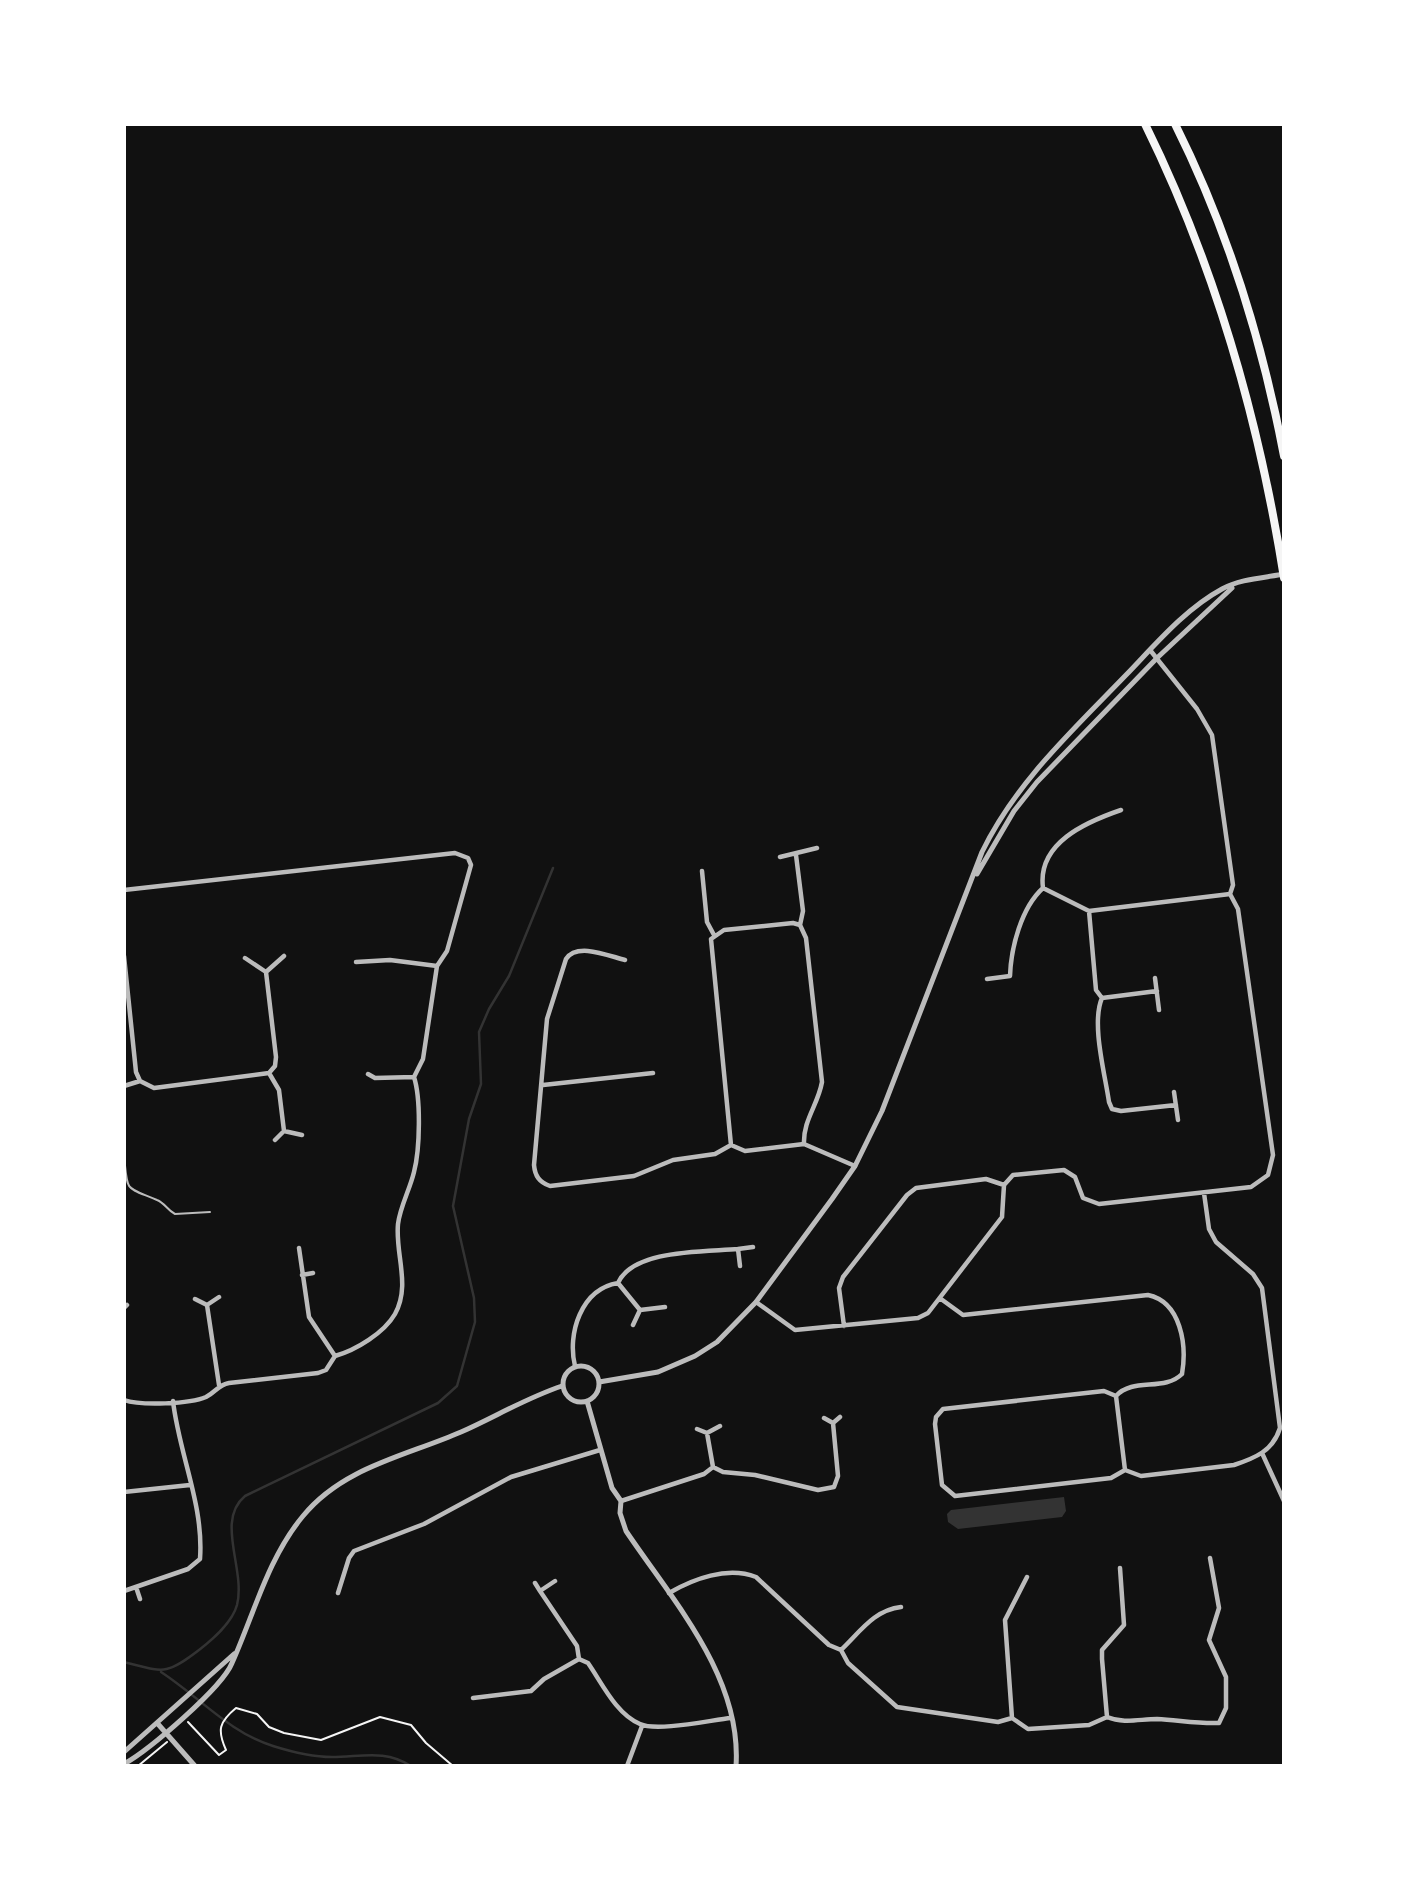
<svg xmlns="http://www.w3.org/2000/svg" width="1408" height="1890" font-family="Manrope,sans-serif">
<rect width="100%" height="100%" fill="#111"/>
<!-- water -->
<path fill="#333" d="M1064,1497L1066,1511L1062,1517L958,1529L948,1522L947,1514L951,1510Z"/>
<g fill="none" stroke-linecap="round" stroke-linejoin="round">
<!-- stream -->
<path stroke="#333" stroke-width="2.5" d="M124,1662C164,1672 165,1676 199,1650C213,1639 232,1623 237,1605C246,1569 215,1521 245,1496L438,1403L457,1386L475,1322L474,1298L453,1206L469,1119L481,1084L479,1032L489,1009L509,976L553,868
M161,1672C198,1696 230,1733 273,1746C292,1752 313,1757 332,1757C361,1757 385,1749 411,1766"/>
<!-- path -->
<path stroke="#f5f5f5" stroke-width="2" d="M188,1722L219,1755L226,1750C217,1730 219,1722 236,1708L257,1714L269,1727L284,1733L321,1740L380,1717L411,1725L426,1743L453,1766
M138,1766L167,1742"/>
<!-- service -->
<path stroke="#bcbcbc" stroke-width="2" d="M124,1156C128,1193 124,1186 157,1200C165,1203 167,1210 175,1214L210,1212"/>
<!-- minor -->
<path stroke="#bcbcbc" stroke-width="4.5" d="M1121,810C1086,822 1037,843 1043,888L1089,911L1230,894
M796,855L803,911L800,925
M780,857L817,848
M702,871L707,922L714,935
M124,890L455,853L468,858L471,865L447,951L437,966L423,1059L414,1077C421,1099 420,1149 414,1172C410,1189 400,1207 398,1224C395,1254 411,1285 395,1314C384,1333 356,1350 335,1356L326,1370L318,1373L229,1383C218,1385 216,1392 206,1397C190,1404 141,1406 124,1400
M1089,911L1096,990L1102,998C1091,1023 1105,1074 1109,1102L1112,1109L1121,1111L1176,1105
M124,956L136,1072L140,1081L154,1088L269,1073L275,1066L276,1057L266,972
M245,958L266,972L284,956
M625,960C609,956 577,942 566,959L547,1019L534,1165C535,1176 539,1182 550,1186L634,1176L673,1160L715,1154L731,1145L745,1151L804,1144L855,1166
M356,962L390,960L437,966
M1155,978L1159,1010
M987,979L1010,976C1011,948 1021,908 1043,888
M1102,998L1157,991
M269,1073L279,1090L284,1131
M368,1074L375,1078L414,1077
M543,1085L653,1073
M124,1086L140,1081
M1174,1092L1178,1120
M275,1140L284,1131L302,1135
M731,1145L711,939L724,930L793,923L800,925L806,938L822,1082C818,1105 803,1120 804,1144
M299,1248L309,1317L335,1356
M740,1266L738,1249L753,1247
M302,1275L313,1273
M618,1283L640,1310
M195,1299L207,1305L219,1297
M941,1299L963,1315L1148,1295C1181,1302 1187,1345 1182,1374C1164,1392 1133,1377 1116,1396L1125,1470L1141,1476L1234,1465C1255,1458 1273,1451 1280,1428L1262,1288L1253,1274L1216,1242L1209,1229L1204,1193
M756,1302L795,1330L918,1318L928,1313L1002,1217L1004,1185L1013,1175L1064,1170L1075,1177L1083,1198L1099,1204L1251,1187L1268,1175L1273,1155L1238,909L1230,894L1233,885L1212,735L1197,709L1150,650
M207,1305L219,1385
M124,1308L127,1305
M633,1325L640,1310L665,1307
M844,1326L839,1288L843,1277L907,1195L916,1188L986,1179L1004,1185
M575,1366C567,1334 581,1289 618,1283C633,1249 705,1252 738,1249
M1116,1396L1104,1391L943,1409L936,1417L935,1424L942,1485L955,1496L1111,1478L1125,1470
M824,1418L833,1423L840,1417
M697,1429L707,1433L720,1426
M707,1433L713,1467
M1262,1453L1284,1501
M124,1492L190,1485
M621,1501L704,1474L713,1467L723,1472L755,1475L818,1490L834,1487L838,1476L833,1423
M535,1583L540,1591L555,1581
M136,1587L140,1599
M124,1591L188,1569L200,1559C204,1505 179,1454 173,1401
M540,1591L577,1646L579,1659L588,1663C602,1683 616,1714 640,1724C657,1732 711,1720 731,1718
M338,1593L349,1558L354,1551L424,1524L511,1477L600,1450
M669,1593C693,1579 727,1566 756,1577L829,1645L841,1650L848,1663L897,1707L998,1722L1012,1718L1028,1729L1089,1725L1107,1717C1124,1724 1140,1719 1157,1719C1178,1720 1198,1724 1219,1723L1226,1708V1677L1209,1640L1219,1608L1210,1558
M841,1650C860,1632 874,1610 901,1607
M473,1698L531,1691L544,1679L579,1659
M1107,1717L1102,1659V1650L1124,1625L1120,1568
M1012,1718L1005,1620L1027,1577
M627,1766L642,1726"/>
<!-- tertiary -->
<path stroke="#bcbcbc" stroke-width="5" d="M977,874L1014,811L1037,782L1157,658L1232,588
M563 1384a18 18 0 1 1 36 0a18 18 0 1 1-36 0Z
M599,1382L658,1372L695,1356L717,1342L756,1302L832,1199L855,1166L882,1111L982,852C1016,782 1073,730 1126,675C1155,645 1185,609 1222,589C1240,579 1263,578 1284,574
M587,1401L612,1488L621,1501L620,1513L626,1531C673,1601 742,1677 736,1766
M158,1724L195,1766
M124,1752L234,1654
M124,1764C149,1750 222,1688 232,1663C254,1614 268,1558 303,1516C343,1467 406,1456 461,1432C495,1417 526,1398 562,1386"/>
<!-- motorway -->
<path stroke="#f5f5f5" stroke-width="8" d="M1145,124C1216,268 1259,419 1284,578
M1175,124C1228,230 1262,340 1284,456"/>
</g>
<!-- border -->
<rect width="1408" height="1890" fill="none" stroke="#ffffff" stroke-width="252"/>
</svg>
